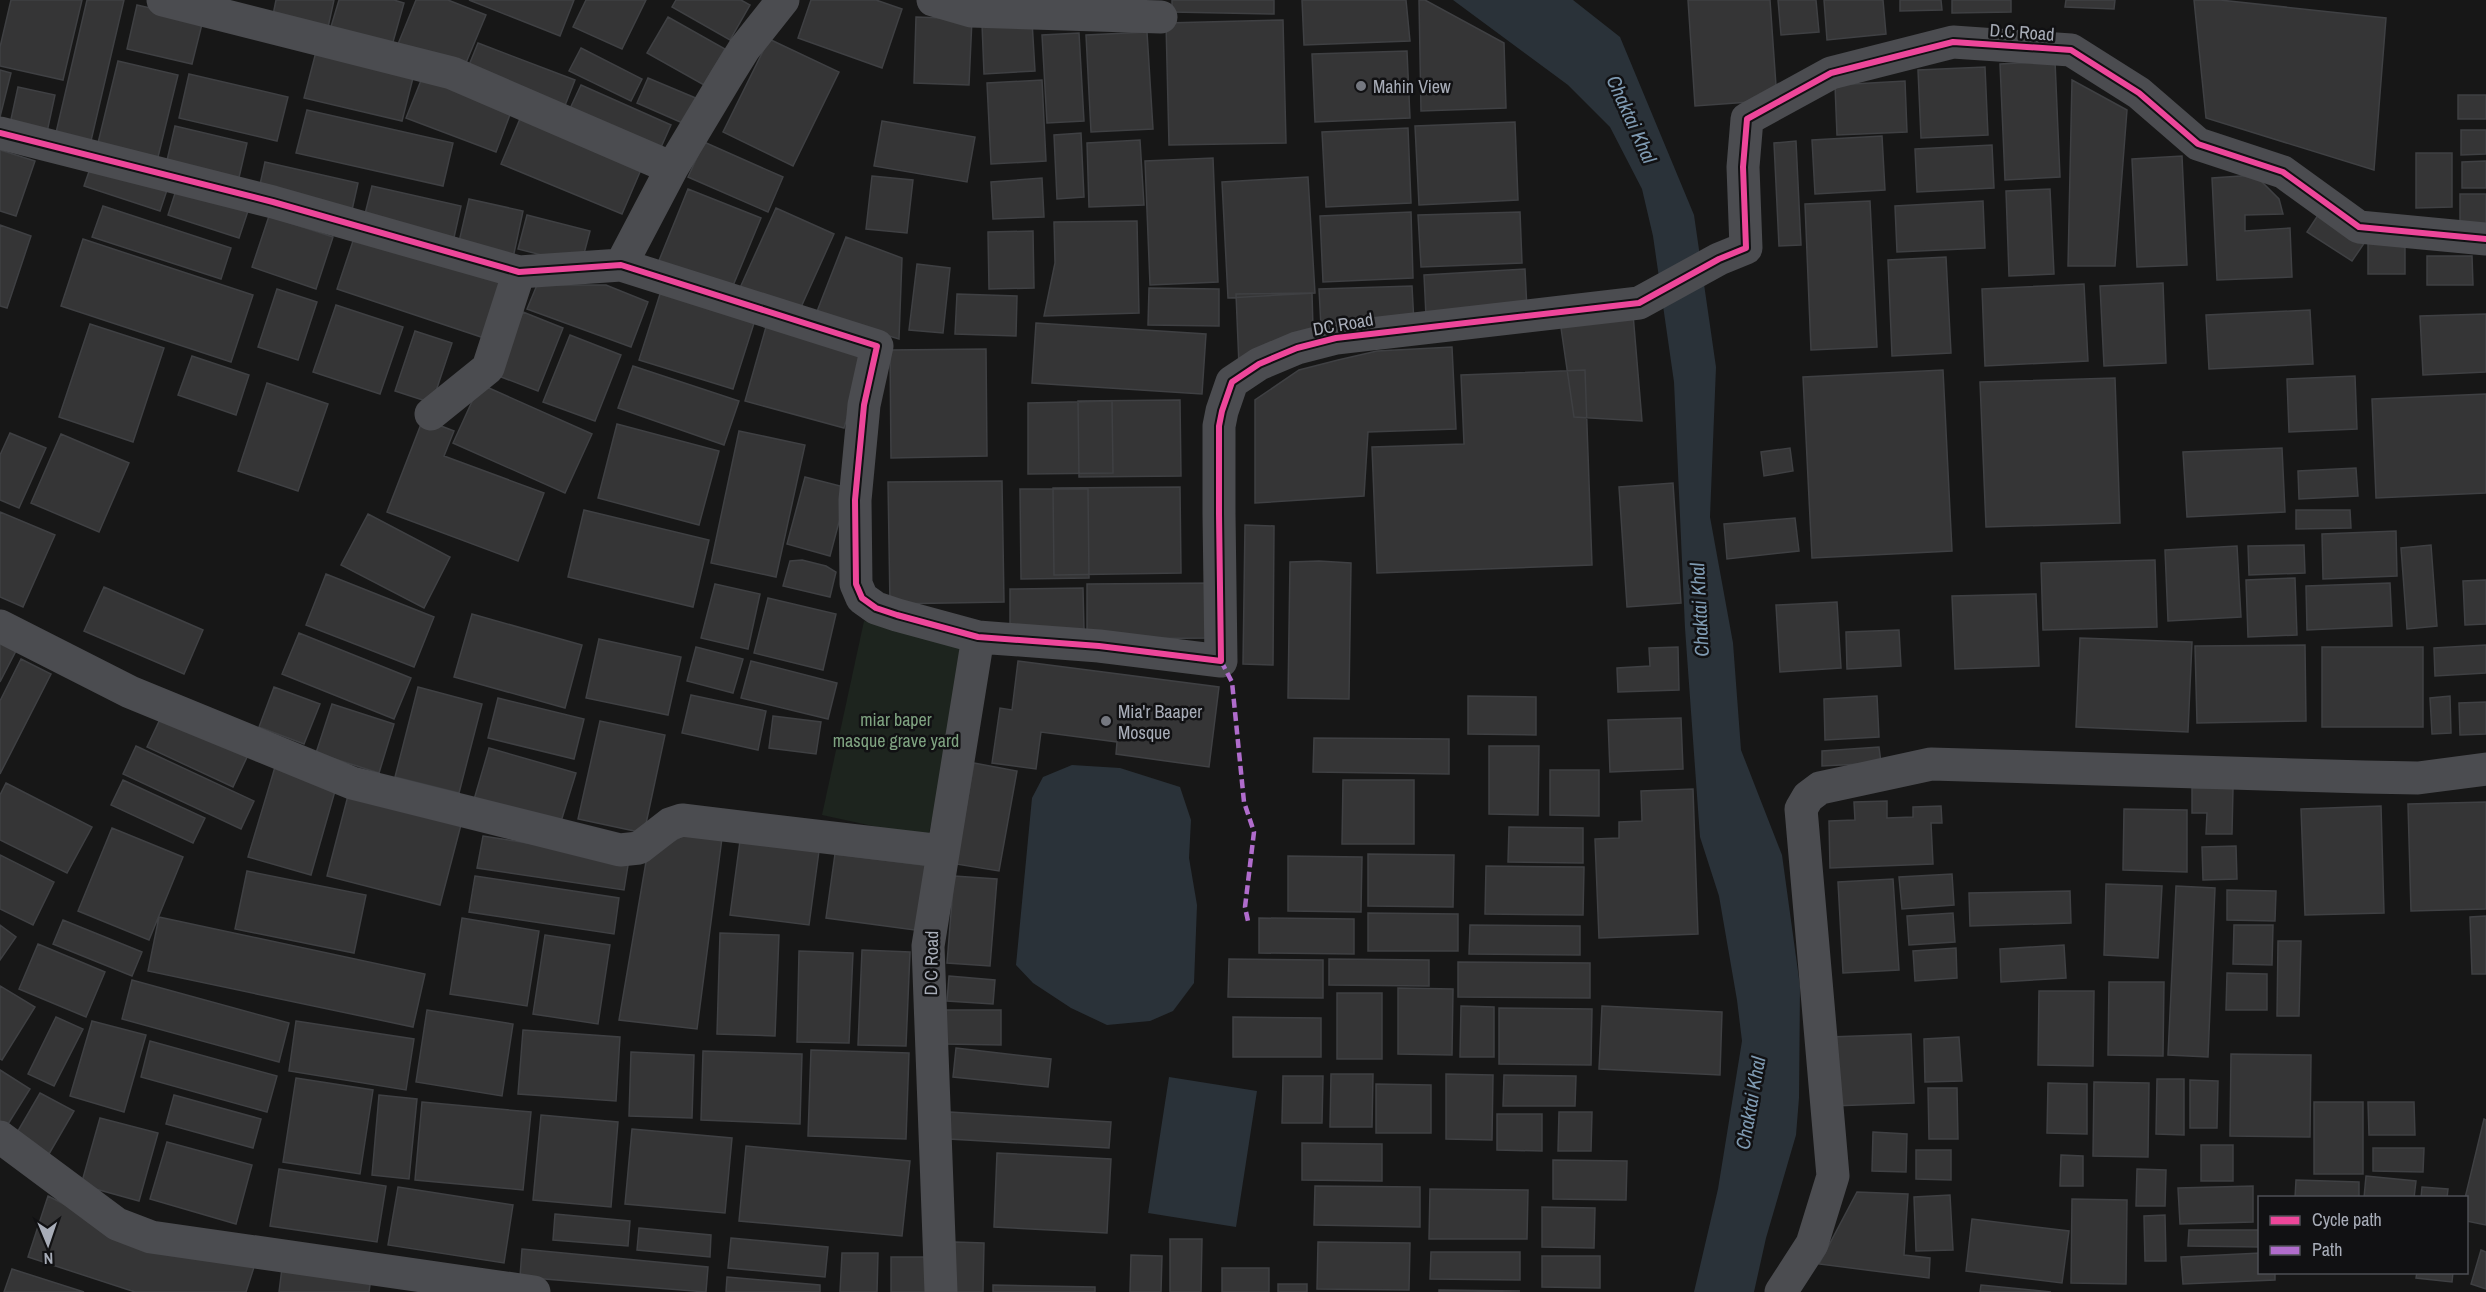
<svg xmlns="http://www.w3.org/2000/svg" width="2486" height="1292" font-family="'Archivo Narrow',sans-serif">
<rect width="100%" height="100%" fill="#171717"/>
<!-- green -->
<path fill="#1d241e" d="M864,621L970,644L928,838L822,815Z"/>
<!-- water -->
<path fill="#2a3239" d="M1453,0H1573L1620,37L1694,215L1716,367L1710,517L1733,643L1741,750L1782,855L1800,986L1799,1098L1796,1135L1766,1238L1754,1292H1694L1718,1189L1742,1041L1737,1000L1719,896L1700,837L1685,628L1674,382L1653,236L1642,189L1610,127L1568,85Z
M1072,765L1120,768L1180,787L1191,820L1189,858L1197,905L1194,983L1173,1011L1150,1021L1107,1025L1071,1008L1033,983L1016,965L1032,798L1043,777Z
M1169,1077L1257,1091L1236,1227L1148,1213Z"/>
<!-- building -->
<path fill="#353536" stroke="#3f4043" stroke-width="1.5" d="M11,0H82L63,80L0,66V47Z
M87,0H124L90,145L55,137Z
M276,0H334L327,32L272,20Z
M339,0H394L404,3L391,49L330,30Z
M416,0H448L486,15L463,70L398,44Z
M469,0H574L560,36Z
M586,0H646L622,49L573,27Z
M676,0H741L750,5L730,40L672,7Z
M811,0H876L902,9L882,68L798,38Z
M1172,0H1274V14L1172,12Z
M1302,0H1406L1410,41L1304,45Z
M1419,0H1425L1504,43L1506,108L1421,111Z
M1688,0H1770L1777,100L1695,106Z
M1778,0H1816L1819,32L1781,35Z
M1824,0H1883L1886,34L1827,40Z
M1900,0H1941L1942,10L1900,11Z
M1952,0H2011V12L1952,13Z
M2066,0H2115L2114,9L2065,7Z
M2194,0H2220L2386,18L2374,170L2206,118Z
M137,5L203,20L192,64L127,49Z
M668,17L725,49L704,85L647,53Z
M916,17L972,19L969,85L914,83Z
M1283,20L1286,143L1169,145L1166,23Z
M1032,21L1035,71L984,74L982,24Z
M1147,32L1153,129L1091,132L1086,35Z
M1079,33L1084,121L1047,123L1042,35Z
M769,39L839,72L793,166L723,132Z
M478,43L575,80L564,108L467,70Z
M317,48L415,70L402,121L304,98Z
M581,48L642,79L631,101L569,71Z
M1407,51L1410,118L1315,122L1312,54Z
M118,61L178,75L158,157L98,143Z
M2055,61L2060,177L2005,180L2000,64Z
M1985,67L1988,135L1921,138L1918,70Z
M0,70L11,73L0,117Z
M189,74L288,97L277,141L179,118Z
M422,78L511,112L496,152L406,118Z
M648,78L698,99L687,125L637,103Z
M1042,80L1046,161L991,164L987,83Z
M2072,80L2127,110L2115,266H2068Z
M1905,81L1907,132L1837,135L1835,85Z
M581,85L671,125L658,154L568,113Z
M18,87L55,95L47,132L10,124Z
M2458,95H2486V119H2458Z
M307,110L453,143L443,186L296,153Z
M522,114L643,165L622,214L501,164Z
M882,121L975,137L967,182L874,166Z
M1515,122L1518,200L1419,205L1415,126Z
M175,126L247,143L237,186L165,169Z
M1408,128L1411,203L1326,207L1322,132Z
M2461,130H2486V154L2461,155Z
M1081,133L1084,197L1057,199L1054,135Z
M1882,136L1885,190L1815,194L1812,140Z
M1140,140L1144,205L1089,207L1087,143Z
M1796,141L1801,245L1779,246L1774,143Z
M704,142L783,177L768,212L688,177Z
M1992,145L1994,188L1917,192L1915,149Z
M0,150L35,161L16,216L0,211Z
M2416,153H2452V207L2416,208Z
M2182,156L2187,265L2137,267L2132,159Z
M1213,158L1218,282L1150,285L1145,161Z
M93,160L169,184L160,211L84,186Z
M2486,161V188H2462V162Z
M265,162L358,183L352,210L259,189Z
M2255,175L2279,199L2283,214L2245,215V231L2290,228L2292,277L2217,280L2212,178Z
M872,176L913,180L907,233L866,229Z
M1308,177L1315,293L1228,298L1222,182Z
M1042,178L1044,217L993,219L991,182Z
M179,181L250,205L239,238L168,215Z
M372,186L461,206L453,242L363,222Z
M688,189L761,218L730,293L658,263Z
M2050,189L2054,274L2009,276L2006,191Z
M2460,194H2486V228H2460Z
M469,199L523,211L513,258L458,246Z
M1870,201L1877,347L1811,350L1805,204Z
M1983,201L1985,248L1897,252L1895,206Z
M103,206L231,248L221,279L92,237Z
M776,208L834,234L797,316L739,290Z
M1411,212L1413,278L1323,282L1320,216Z
M1520,212L1522,263L1421,267L1418,215Z
M2320,212L2365,242L2352,261L2307,232Z
M527,215L590,231L581,265L518,249Z
M269,216L333,237L316,289L252,267Z
M1137,221L1139,313L1044,316L1055,263L1054,222Z
M0,225L31,236L7,308L0,306Z
M1033,231L1034,288L989,289L988,232Z
M356,232L506,282L487,339L337,289Z
M2368,236H2405V274H2368Z
M846,237L902,258L899,339L816,314Z
M83,239L253,295L231,362L61,306Z
M2427,256H2472L2473,285H2427Z
M1946,257L1951,353L1892,356L1888,260Z
M917,264L950,268L943,333L909,330Z
M1525,269L1527,310L1426,316L1424,275Z
M2163,283L2166,363L2104,366L2100,286Z
M2084,284L2088,361L1985,366L1982,289Z
M537,285H606L648,302L631,347L527,309Z
M1412,286L1414,323L1321,327L1319,289Z
M1149,288L1219,289V326L1148,325Z
M277,289L317,302L298,360L258,347Z
M661,291L755,320L733,389L639,360Z
M1312,293L1313,328L1239,365L1236,294Z
M957,294L1017,296L1016,336L955,334Z
M336,305L403,327L380,394L313,372Z
M2310,310L2313,364L2209,369L2206,315Z
M523,312L563,328L538,391L496,375Z
M1633,314L1642,421L1574,417L1560,321Z
M2486,314V372L2423,375L2420,316Z
M1036,323L1206,334L1202,394L1032,383Z
M90,324L164,348L133,442L59,417Z
M766,327L865,355L844,428L745,401Z
M415,331L452,343L432,403L395,391Z
M570,335L621,355L595,421L543,402Z
M1452,347L1456,429L1368,432L1364,496L1255,503V400L1299,370L1338,360L1377,351Z
M986,349L987,456L891,458L890,350Z
M192,356L249,375L236,415L178,395Z
M633,366L739,401L724,445L618,408Z
M1585,370L1592,565L1377,573L1372,447L1464,444L1461,375Z
M1943,370L1952,551L1812,558L1803,377Z
M2355,376L2357,429L2289,432L2287,379Z
M2115,378L2120,523L1986,527L1980,382Z
M267,383L328,404L298,491L238,471Z
M480,384L592,434L565,493L453,443Z
M2486,394V493L2376,498L2372,399Z
M1180,400L1181,476L1079,477L1078,401Z
M1112,401L1113,473L1028,474V403Z
M423,419L454,431L444,456L544,493L518,561L387,512Z
M617,424L719,451L699,525L598,498Z
M739,431L805,445L776,577L711,563Z
M10,433L46,448L19,508L0,500V455Z
M61,434L129,463L99,532L31,503Z
M1790,448L1793,471L1764,476L1761,452Z
M2282,448L2285,512L2187,517L2183,452Z
M2356,468L2358,496L2299,499L2298,471Z
M805,477L848,488L830,556L787,544Z
M1002,481L1004,602L890,604L888,482Z
M1673,483L1681,603L1627,607L1619,487Z
M1180,487L1181,573L1054,575L1053,488Z
M1020,489H1088L1089,578L1021,579Z
M584,510L709,540L693,607L568,577Z
M2296,510H2350L2351,528L2296,529Z
M0,512L55,535L23,607L0,597Z
M368,514L450,557L424,608L341,565Z
M1795,518L1799,551L1727,559L1724,524Z
M1245,525L1274,526L1273,665L1243,664Z
M2396,531L2397,576L2323,579L2322,534Z
M2304,545L2305,573L2249,575L2248,546Z
M2431,545L2437,626L2407,629L2401,548Z
M2237,546L2241,617L2168,621L2165,550Z
M802,560L826,566L836,572L830,597L783,586L790,561Z
M2155,560L2157,627L2043,630L2041,563Z
M1319,561L1351,563L1349,699L1288,698L1290,562Z
M326,574L434,617L414,667L306,625Z
M2295,578L2297,635L2248,637L2246,580Z
M2486,580V624L2465,625L2463,581Z
M1214,583L1215,638L1087,639V584Z
M2390,583L2392,626L2307,630L2306,586Z
M715,584L760,594L748,649L701,638Z
M104,587L203,630L184,674L84,631Z
M1083,588L1084,630L1010,631V589Z
M2036,594L2039,666L1955,669L1952,596Z
M768,598L836,614L823,670L754,653Z
M1837,602L1841,668L1780,672L1776,605Z
M472,614L582,645L565,708L454,677Z
M1899,630L1901,666L1847,669L1846,632Z
M299,633L411,678L394,719L282,674Z
M0,636L19,645L0,682Z
M2080,638L2192,642L2188,732L2076,727Z
M599,639L681,657L668,715L586,698Z
M2305,645L2306,721L2197,723L2195,646Z
M2486,645V673L2435,676L2434,648Z
M696,647L743,659L733,693L687,681Z
M1678,647L1679,690L1618,692L1617,668L1650,666L1649,648Z
M2322,647H2423V727H2322Z
M21,659L51,674L0,774V701Z
M751,661L837,683L828,719L741,698Z
M1018,661L1219,687L1209,767L1116,754L1117,742L1041,732L1036,769L992,763L1000,708L1012,710Z
M274,687L320,704L304,744L259,727Z
M418,687L482,704L459,793L395,777Z
M691,695L766,711L758,750L682,733Z
M1468,696L1536,697V735L1468,734Z
M1877,696L1879,737L1825,740L1824,699Z
M2450,696L2451,733L2432,734L2430,698Z
M498,698L584,719L574,759L488,738Z
M2486,702V734L2460,735L2459,703Z
M332,704L394,724L379,773L316,753Z
M162,715L248,755L233,787L147,747Z
M773,716L821,722L816,754L769,748Z
M1681,718L1683,769L1610,772L1608,720Z
M600,721L665,735L644,833L578,819Z
M1314,738L1449,739V774L1313,772Z
M136,746L254,801L241,829L123,774Z
M1489,746H1539L1538,815L1489,814Z
M1879,747L1881,763L1822,766V751Z
M489,748L576,773L559,828L473,803Z
M974,763L1017,771L999,871L956,864Z
M275,767L337,784L311,875L248,857Z
M1550,770H1599V816L1550,815Z
M123,780L205,818L193,843L111,805Z
M1343,780H1414V844H1342Z
M6,783L92,827L67,873L0,840V795Z
M350,788L463,817L440,905L327,876Z
M2192,788H2233L2232,834H2206L2207,813H2192Z
M1693,789L1698,934L1599,938L1595,839L1619,838V822L1642,821L1641,791Z
M1887,801V818L1913,817V807L1941,806L1942,823H1931L1933,864L1830,868L1829,821L1855,820L1854,802Z
M2486,802V909L2411,911L2408,804Z
M2381,806L2384,913L2305,915L2301,809Z
M2124,809L2187,810V872L2123,870Z
M1509,827L1583,828V863L1508,862Z
M112,828L183,857L149,940L78,911Z
M684,835L722,838L697,1029L619,1020L647,856Z
M483,836L629,859L624,890L477,868Z
M740,841L819,851L809,925L730,915Z
M2236,846L2237,879L2203,880L2202,847Z
M835,854L931,866L922,931L826,918Z
M1368,854L1454,855L1453,907L1368,906Z
M0,855L54,882L33,925L0,909Z
M1288,856L1362,857L1361,912L1288,911Z
M1486,866L1584,867L1583,915L1485,914Z
M247,871L366,895L354,953L235,929Z
M1952,874L1954,905L1902,909L1899,877Z
M475,876L619,898L614,934L469,912Z
M954,876L997,879L990,966L947,963Z
M1893,879L1899,970L1843,973L1838,882Z
M2106,884L2162,886L2158,958L2104,955Z
M2176,886L2215,888L2208,1057L2168,1055Z
M2227,890L2276,891L2275,921L2227,920Z
M2070,891L2071,923L1970,926L1969,893Z
M1368,913L1458,914V951H1368Z
M1953,913L1955,942L1909,945L1907,916Z
M2486,916V974H2472L2470,917Z
M159,917L425,974L413,1027L148,971Z
M462,918L539,931L527,1006L450,994Z
M1259,918L1354,919V954L1259,953Z
M63,920L142,952L132,976L53,944Z
M0,925L16,937L0,960Z
M1470,925L1580,926V955L1469,954Z
M2234,925H2273L2272,965L2233,964Z
M720,933L779,935L775,1036L717,1034Z
M545,935L610,945L598,1024L533,1014Z
M2278,941H2301L2299,1016H2277Z
M38,944L105,972L86,1017L19,989Z
M2064,945L2066,978L2001,982L2000,949Z
M1956,948L1957,978L1915,981L1913,951Z
M862,950L910,952L906,1046L858,1045Z
M799,951L853,953L849,1043L797,1042Z
M1229,959L1323,960V998L1228,997Z
M1329,959L1429,960V986L1329,985Z
M1458,962L1590,963V998L1458,997Z
M2227,973L2267,974V1010H2226Z
M949,976L995,980L993,1004L947,1001Z
M132,980L289,1023L279,1062L122,1019Z
M2109,982H2164L2163,1056L2108,1055Z
M0,986L35,1007L2,1060L0,1059Z
M1398,988L1453,989L1452,1055L1398,1054Z
M2039,991H2094L2093,1066L2038,1065Z
M1337,993H1382V1059H1337Z
M1461,1006L1494,1007V1057H1460Z
M1602,1006L1722,1012L1720,1075L1599,1069Z
M1499,1008L1592,1009L1591,1065L1499,1064Z
M427,1010L513,1024L502,1096L416,1082Z
M945,1010H1001V1045L945,1044Z
M56,1017L83,1029L54,1086L28,1074Z
M1233,1017L1321,1018V1057H1233Z
M92,1021L146,1035L124,1112L70,1096Z
M296,1021L414,1039L406,1090L289,1071Z
M523,1030L620,1037L616,1101L518,1094Z
M1911,1034L1914,1103L1832,1106L1829,1037Z
M1959,1037L1962,1081L1925,1082L1924,1039Z
M150,1041L277,1076L267,1112L141,1077Z
M956,1048L1051,1059L1048,1087L953,1077Z
M811,1050L909,1053L906,1139L808,1136Z
M703,1051L802,1054L800,1124L701,1120Z
M631,1052L694,1055L692,1118L629,1116Z
M2231,1054L2311,1055L2310,1137L2230,1136Z
M0,1070L30,1089L5,1129L0,1126Z
M1331,1074H1373L1372,1127H1330Z
M1446,1074L1493,1075L1492,1140L1446,1139Z
M1504,1075L1576,1076L1575,1106H1503Z
M1283,1076H1323L1322,1123H1282Z
M296,1078L373,1090L360,1174L283,1162Z
M2157,1079H2184V1135L2156,1134Z
M2190,1080L2218,1081L2217,1128H2190Z
M2094,1082L2149,1083L2148,1157L2093,1156Z
M2048,1083L2087,1084V1134L2047,1133Z
M1376,1084L1431,1085V1133H1376Z
M1928,1088H1957L1958,1139H1929Z
M40,1093L74,1111L49,1154L15,1136Z
M174,1095L261,1119L253,1148L166,1124Z
M379,1095L417,1099L409,1179L372,1175Z
M422,1102L531,1112L523,1190L415,1180Z
M2314,1102H2363V1174H2314Z
M2368,1102H2414L2415,1135H2369Z
M950,1112L1111,1122L1109,1148L949,1139Z
M1559,1112H1592L1591,1151H1558Z
M1497,1114H1542V1151L1497,1150Z
M541,1115L618,1122L611,1207L533,1200Z
M100,1118L158,1133L139,1201L81,1185Z
M2484,1119L2486,1120V1225L2466,1221L2465,1198Z
M632,1129L732,1138L725,1213L625,1204Z
M1873,1132L1907,1134L1906,1172L1872,1171Z
M167,1142L252,1165L236,1224L150,1199Z
M1302,1143L1382,1144V1181L1302,1180Z
M2201,1145H2233V1181H2201Z
M746,1146L910,1161L902,1236L739,1221Z
M2373,1148H2424L2423,1172L2373,1171Z
M1916,1150H1951V1180L1916,1179Z
M997,1153L1111,1159L1107,1233L994,1227Z
M2061,1155L2083,1156V1186H2060Z
M1553,1160L1627,1161L1626,1200L1553,1199Z
M279,1169L386,1186L377,1242L270,1226Z
M2137,1169L2166,1170L2165,1206H2136Z
M2366,1176L2416,1181L2414,1198H2364Z
M2296,1180L2359,1182V1198H2295Z
M1315,1186L1420,1187V1227L1314,1225Z
M2253,1186V1222L2180,1224L2178,1188Z
M398,1187L513,1205L504,1263L388,1245Z
M2422,1187L2448,1189L2447,1198H2421Z
M1430,1189L1528,1190L1527,1239H1429Z
M1857,1192L1908,1194L1904,1255L1930,1258L1929,1278L1819,1264Z
M1950,1195L1953,1250L1916,1251L1914,1197Z
M48,1196L153,1249L255,1264L246,1292H135L28,1257Z
M2072,1199L2127,1200L2126,1284L2071,1283Z
M1542,1207L1595,1208L1594,1248L1542,1247Z
M555,1214L630,1221L628,1246L553,1240Z
M2165,1215L2166,1261H2145L2144,1216Z
M1972,1219L2069,1231L2062,1283L1966,1271Z
M639,1228L711,1235L710,1257L637,1250Z
M2189,1230H2260V1247L2188,1246Z
M731,1238L828,1247L825,1277L728,1268Z
M1170,1239H1202L1201,1292H1170Z
M955,1242L984,1243L983,1292H955Z
M1318,1242L1410,1243L1409,1290L1317,1289Z
M522,1249L708,1267L706,1292L520,1277Z
M2481,1250L2486,1252V1289L2471,1284Z
M1431,1252H1520V1280L1430,1279Z
M842,1253H878L877,1292H840Z
M2260,1253V1272H2275V1280L2183,1284L2181,1257Z
M1131,1255L1162,1256L1161,1292H1130Z
M1542,1256H1600V1288L1542,1287Z
M891,1257H927V1292H891Z
M282,1268L371,1278L369,1292H279Z
M1222,1268H1269V1292H1222Z
M12,1269L84,1292H4Z
M2417,1272H2453L2452,1282L2416,1278Z
M727,1277L820,1285V1292H726Z
M1278,1284H1307V1292H1278Z
M993,1285L1095,1287V1292H993Z
M1981,1285L2051,1292H1980Z
M1439,1290L1520,1291L1439,1292Z"/>
<g fill="none" stroke-linecap="round" stroke-linejoin="round">
<!-- street -->
<path stroke="#4b4c50" stroke-width="33" d="M163,0L452,73L672,168
M933,0L971,11L1161,17
M0,133L273,202L519,272L621,265L877,346L864,405L855,500L856,584L862,598L876,608L897,615L978,637L1099,646L1221,661L1219,514V426L1222,411L1232,382L1259,364L1297,348L1336,338L1639,303L1719,259L1746,248L1743,167L1747,119L1831,73L1953,42L2071,50L2139,93L2198,144L2283,172L2359,227L2486,239
M621,265L672,168L726,78L744,49L783,0
M431,414L488,368L519,272
M0,626L130,692L352,783L620,850L639,848L670,824L682,820L942,851
M0,1137L117,1224L151,1237L534,1292
M941,1292L928,946L978,637
M1781,1292L1812,1244L1833,1176L1801,809L1808,797L1820,788L1931,764L2365,777L2418,778L2486,769"/>
<!-- quiet -->
<path stroke="#b06ccc" stroke-width="4.5" stroke-dasharray="9 4.5" stroke-linecap="butt" d="M1221,661L1232,682L1244,802L1254,832L1245,907L1248,921"/>
<defs>
<path id="cycleway" d="M0,133L273,202L519,272L621,265L877,346L864,405L855,500L856,584L862,598L876,608L897,615L978,637L1099,646L1221,661L1219,514V426L1222,411L1232,382L1259,364L1297,348L1336,338L1639,303L1719,259L1746,248L1743,167L1747,119L1831,73L1953,42L2071,50L2139,93L2198,144L2283,172L2359,227L2486,239"/>
</defs>
<!-- cycleway casing -->
<use href="#cycleway" stroke="#111113" stroke-width="10"/>
<!-- cycleway -->
<use href="#cycleway" stroke="#ed469a" stroke-width="6"/>
</g>
<!-- markers -->
<g fill="#757880" stroke="#111113" stroke-width="2">
<circle cx="1361" cy="86" r="6"/>
<circle cx="1106" cy="721" r="6"/>
</g>
<g text-anchor="middle" dominant-baseline="central" stroke-width="5" stroke-linejoin="round" paint-order="stroke">
<!-- street labels -->
<g font-size="18" fill="#a8adb8" stroke="#111113">
<text transform="translate(2022 32) rotate(4)">D.C Road</text>
<text transform="translate(1343 324) rotate(-10)">DC Road</text>
<text transform="translate(931 963) rotate(-89)">D C Road</text>
</g>
<!-- poi labels -->
<g font-size="18" fill="#a8adb8" stroke="#111113" text-anchor="start">
<text x="1373" y="86">Mahin View</text>
<text x="1118" y="711">Mia'r Baaper<tspan x="1118" dy="21">Mosque</tspan></text>
</g>
<!-- park labels -->
<g font-size="18" fill="#7fa381" stroke="#111113">
<text x="896" y="719">miar baper<tspan x="896" dy="21">masque grave yard</tspan></text>
</g>
<!-- water labels -->
<g font-size="20" font-style="italic" fill="#7f9bb3" stroke="#111113">
<text transform="translate(1632 119) rotate(66)">Chaktai Khal</text>
<text transform="translate(1699 610) rotate(-93)">Chaktai Khal</text>
<text transform="translate(1750 1103) rotate(-80)">Chaktai Khal</text>
</g>
</g>
<!-- legend -->
<rect x="2258" y="1196" width="210" height="78" fill="#111113" stroke="#4d4f55" stroke-width="1.5"/>
<rect x="2270" y="1216" width="30" height="9" fill="#ed469a" stroke="#4d4f55" stroke-width="1.5"/>
<text x="2312" y="1226" font-size="18" fill="#a8adb8">Cycle path</text>
<rect x="2270" y="1246" width="30" height="9" fill="#b06ccc" stroke="#4d4f55" stroke-width="1.5"/>
<text x="2312" y="1256" font-size="18" fill="#a8adb8">Path</text>
<!-- north arrow -->
<g transform="translate(48 1244) rotate(178)" stroke="#111113" stroke-width="4.5" paint-order="stroke">
<path d="M0-4.5L10 22L0 15L-10 22Z" fill="#a8adb8"/>
<text y="-9" font-size="16" font-weight="bold" text-anchor="middle" fill="#a8adb8">N</text>
</g>
</svg>
